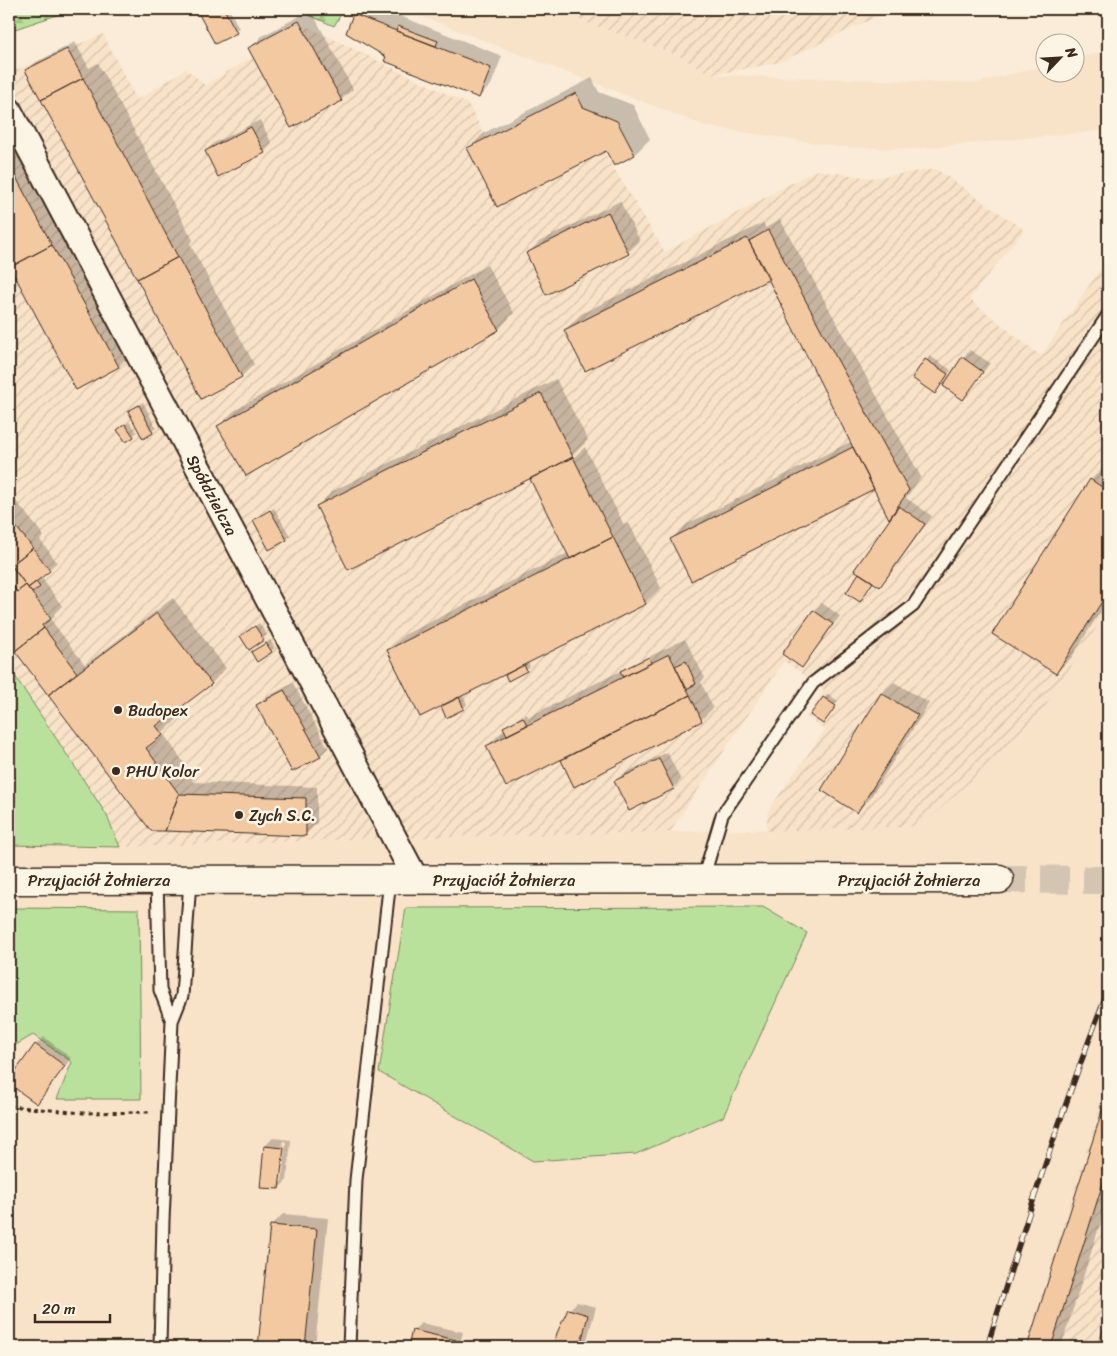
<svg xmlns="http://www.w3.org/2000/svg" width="1117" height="1356" font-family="Sriracha,sans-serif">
<defs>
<pattern id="industrial-furrows" width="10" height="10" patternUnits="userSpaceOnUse" patternTransform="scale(1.25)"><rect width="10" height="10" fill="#f8e2c8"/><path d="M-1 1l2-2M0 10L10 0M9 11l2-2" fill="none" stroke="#d6c2ab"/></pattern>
<pattern id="forest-firs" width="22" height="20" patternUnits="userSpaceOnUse" patternTransform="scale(1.25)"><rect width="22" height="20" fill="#b9e19c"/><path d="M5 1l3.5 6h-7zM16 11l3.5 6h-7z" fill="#a0c186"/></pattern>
</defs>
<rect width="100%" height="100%" fill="#faecd8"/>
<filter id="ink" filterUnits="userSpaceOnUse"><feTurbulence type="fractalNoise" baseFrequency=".02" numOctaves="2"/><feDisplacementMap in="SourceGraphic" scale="10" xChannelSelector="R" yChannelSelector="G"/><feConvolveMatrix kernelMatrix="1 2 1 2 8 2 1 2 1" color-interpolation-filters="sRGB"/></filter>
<g filter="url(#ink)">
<!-- built -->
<path fill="#f8e2c8" d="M403,9H549L675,54L712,75L977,83L1044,66V72H1074L1075,59L1108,50V130L913,149L842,147L706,126Z
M1108,610V1084L1025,1347H9V667L109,819L120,847L360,839L922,826L1037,719Z"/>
<!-- industrial -->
<path fill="url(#industrial-furrows)" d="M549,9H893L780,62L712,75L675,54Z
M306,26L468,104L503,169L586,123L665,252L816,170L871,178L936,169L1024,230L969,299L1041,356L1108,258V610L1037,719L922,826L766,831L768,811L825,730L807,717L824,690L784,661L670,832L360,839L120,847L109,819L9,667V73L103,34L137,100L186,69L205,85Z
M1100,1108L1108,1112V1347H1025Z"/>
<!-- green -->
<path fill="#b9e19c" stroke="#7a865d" d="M9,667L106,814L120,847L9,845Z
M763,907L807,933L723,1117L636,1154L533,1161L379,1072L406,908Z
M9,908L139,909L141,1099H57L72,1062L33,1035L9,1049Z
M1108,1084V1112L1100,1108Z"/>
<!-- forest -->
<path fill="url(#forest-firs)" stroke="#7a865d" d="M9,9H75L9,31Z
M295,9H344L334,26Z"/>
<!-- shadow -->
<path fill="#0003" fill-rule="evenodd" d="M198,9H229L239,28L216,42Z
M360,9H382L502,56L491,85L479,97L388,56L355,15Z
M311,10L353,89L341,100L250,48L262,36Z
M75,42L89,68L98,63L193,240L190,244L254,364L242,376L202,397L27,71L35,63Z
M592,78L599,92L633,105L650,139L635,154L614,165L606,150L469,148L484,133Z
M260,120L272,144L264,152L206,151L214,143Z
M9,130L130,354L119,366L76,388L9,264Z
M620,201L640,241L628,252L527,254L539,242Z
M780,219L921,477L906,498L932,516L888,577L880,585L874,581L860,600V574L896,512L895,511L890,517L874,486L671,539L687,524L852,441L770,278L565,330L581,314L763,223L766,228Z
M487,265L514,313L499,329L246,475L218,427L234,411Z
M970,350L990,363L970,390L962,398L963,358Z
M930,356L951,370L938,389L914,378Z
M556,379L588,440L571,457V460L585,447L624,525L629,523L661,588L645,603L528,662L530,667L526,670L509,679L505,673L463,695L467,704L464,708L447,716L441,705L389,650L404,635L568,553L530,477L317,506L333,491Z
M143,402L156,428L143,437L129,411Z
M129,422L137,432L133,436L122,427Z
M1106,464L1108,466V599L1072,657L1056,673L1091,480Z
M9,492L44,536L40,540L57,562L41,577L62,606L54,614L55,616L51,620L85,665L173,598L226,668L211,684L173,712L178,718L163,733L194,777L192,782L317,787V823L305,835L151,830L9,640Z
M274,508L290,536L286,539L255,520Z
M822,603L840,616L809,658L802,666L784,653L814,611Z
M259,623L267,635L249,648L242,636Z
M685,639L705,678L701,682L713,708L701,720L575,785L561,758L487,746L505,729L504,727L508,724L527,714L528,717Z
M270,640L275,648L271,651L252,653Z
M894,682L929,703L869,800L857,811L822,790L882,693Z
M293,683L328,748L320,756L257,706L265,698Z
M828,694L838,701L826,718L812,714Z
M667,752L681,780L673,788L629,810L615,781L623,774Z
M44,1037L71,1058L44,1095L37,1103L9,1082L36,1045Z
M1108,1106V1199L1061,1347H1028L1103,1111Z
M273,1138L291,1140L287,1180L279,1188L265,1146ZM283,1141L286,1142L282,1182H279Z
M283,1214L328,1218L315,1347H260L271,1226Z
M577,1302L596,1307L585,1347H554L558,1333L569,1310Z
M421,1323L463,1332L459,1347H409L413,1331Z"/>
<!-- building -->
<path fill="#f3c9a2" stroke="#3b2a1e" d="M196,9H224L237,33L215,44Z
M353,14L491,68L479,98L384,61L386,57L346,33Z
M299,21L342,101L291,128L248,48Z
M398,26L438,41L436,46L396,31Z
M67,49L83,78L41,100L25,70Z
M83,78L178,257L137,279L41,100Z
M576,93L583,107L617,121L635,155L614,166L606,151L497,207L467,148Z
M251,127L265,153L218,177L205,151Z
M9,164L52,245L9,268Z
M608,212L629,254L546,295L526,253Z
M768,230L838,361L909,490L889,519L749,241Z
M747,238L770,279L585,371L564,330Z
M52,245L119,367L76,390L10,267Z
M178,257L242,377L201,399L137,279Z
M471,279L499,330L246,476L217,426Z
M962,357L983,372L963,400L943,386Z
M925,359L948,374L935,394L912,378Z
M541,393L573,457L348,570L316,506Z
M139,405L153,433L143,439L128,411Z
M125,424L134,437L126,442L117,430Z
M853,447L874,489L691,581L670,539Z
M573,457L613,537L570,559L530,479Z
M1090,479L1108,491V592L1056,674L992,634Z
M899,506L925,524L880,587L854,570Z
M270,510L287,540L269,550L253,520Z
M9,518L33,548L9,567Z
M613,537L646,604L420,717L387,650Z
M33,548L50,571L28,588L11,565Z
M11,565L26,585L17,592L9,580V567Z
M859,573L873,582L860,602L846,593Z
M9,580L17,592L26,585L51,619L42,625L44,628L15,651L9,642Z
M36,582L40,587L32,593L28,588Z
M813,610L833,624L802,668L782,654Z
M157,613L212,684L156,726L163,735L146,748L179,794L165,831H151L48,695Z
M255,626L264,640L249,650L240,636Z
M44,628L77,673L48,695L15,651Z
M266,643L272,652L257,662L251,652Z
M669,654L690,695L506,787L486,746Z
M649,657L651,663L623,677L620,671Z
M686,661L696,684L686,689L675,666Z
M524,665L527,671L508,681L505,675Z
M284,690L321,757L292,772L256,705Z
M881,693L918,715L857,813L821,790Z
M690,695L702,721L574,787L561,760Z
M459,697L464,709L446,718L441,706Z
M823,697L836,706L823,724L810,715Z
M523,717L527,725L507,735L503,727Z
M659,759L674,789L629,811L614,781Z
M179,794L306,798V836L165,831Z
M35,1044L65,1066L37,1104L9,1084V1080Z
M1102,1111L1108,1113V1167L1051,1347H1027Z
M264,1146L284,1148L279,1189L260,1188Z
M270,1225L317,1229L305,1347H258Z
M568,1309L588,1315L580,1347H553L557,1333Z
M1108,1314V1347H1098Z
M412,1330L456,1340L454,1347H408Z"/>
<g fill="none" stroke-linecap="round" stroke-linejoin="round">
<!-- secondary-tunnel -->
<path stroke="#d4c5b3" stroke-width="28" stroke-dasharray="28 14" stroke-linecap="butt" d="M999,879L1108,880"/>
<defs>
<path id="lane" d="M703,879L722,815L813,683L913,606L1108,315
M157,880L160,990L172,1021
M160,1347L163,1220L172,1021L182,996L190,881
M349,1347L356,1180L390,880"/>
<path id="street" d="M9,110L416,879"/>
<path id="secondary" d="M9,880L999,879"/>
</defs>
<!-- lane casing -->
<use href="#lane" stroke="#3b2a1e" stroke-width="15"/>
<!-- street casing -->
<use href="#street" stroke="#3b2a1e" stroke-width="28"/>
<!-- secondary casing -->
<use href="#secondary" stroke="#3b2a1e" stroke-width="31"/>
<!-- path -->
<path stroke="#3b2a1e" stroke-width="3" stroke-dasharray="4 4" stroke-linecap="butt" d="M9,1106L83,1113L150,1112"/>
<!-- lane -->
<use href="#lane" stroke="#fcf5e5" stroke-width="11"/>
<!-- street -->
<use href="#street" stroke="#fcf5e5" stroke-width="24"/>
<!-- secondary -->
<use href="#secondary" stroke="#fcf5e5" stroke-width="28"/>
<defs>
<path id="rail" d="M987,1347C1024,1227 1062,1107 1108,991"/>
</defs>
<!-- rail casing -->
<use href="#rail" stroke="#3b2a1e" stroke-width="5.5"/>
<!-- rail -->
<use href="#rail" stroke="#fcf5e5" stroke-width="4" stroke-dasharray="11" stroke-linecap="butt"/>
</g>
</g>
<!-- markers -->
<g fill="#3b2a1e" stroke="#fcf5e5" stroke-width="2">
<circle cx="118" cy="710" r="5"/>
<circle cx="116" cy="771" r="5"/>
<circle cx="239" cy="815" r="5"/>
</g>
<g text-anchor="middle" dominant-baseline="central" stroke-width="5" stroke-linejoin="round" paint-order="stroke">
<!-- street labels -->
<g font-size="16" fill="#3b2a1e" stroke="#fcf5e5">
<text transform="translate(212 495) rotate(62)">Spółdzielcza</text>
<text x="99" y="880">Przyjaciół Żołnierza</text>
<text x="504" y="880">Przyjaciół Żołnierza</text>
<text x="909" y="880">Przyjaciół Żołnierza</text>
</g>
<!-- poi labels -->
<g font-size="16" fill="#3b2a1e" stroke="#fcf5e5" text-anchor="start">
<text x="128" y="710">Budopex</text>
<text x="126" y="771">PHU Kolor</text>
<text x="249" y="815">Zych S.C.</text>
</g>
</g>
<!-- margin -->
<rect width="1117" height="1356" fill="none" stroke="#fcf5e5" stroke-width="30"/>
<rect x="15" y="15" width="1087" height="1326" fill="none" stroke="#3b2a1e" stroke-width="2" filter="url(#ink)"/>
<!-- north arrow -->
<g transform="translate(1060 58) rotate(65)"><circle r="24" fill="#fcf5e5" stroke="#afa495"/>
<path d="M0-4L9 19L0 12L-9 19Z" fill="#3b2a1e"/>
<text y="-8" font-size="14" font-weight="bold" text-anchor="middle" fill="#3b2a1e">N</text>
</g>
<!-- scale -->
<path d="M35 1314v8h75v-8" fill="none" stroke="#3b2a1e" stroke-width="2.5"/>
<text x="42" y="1314" font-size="15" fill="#3b2a1e" stroke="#fcf5e5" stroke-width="4" paint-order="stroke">20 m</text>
</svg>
